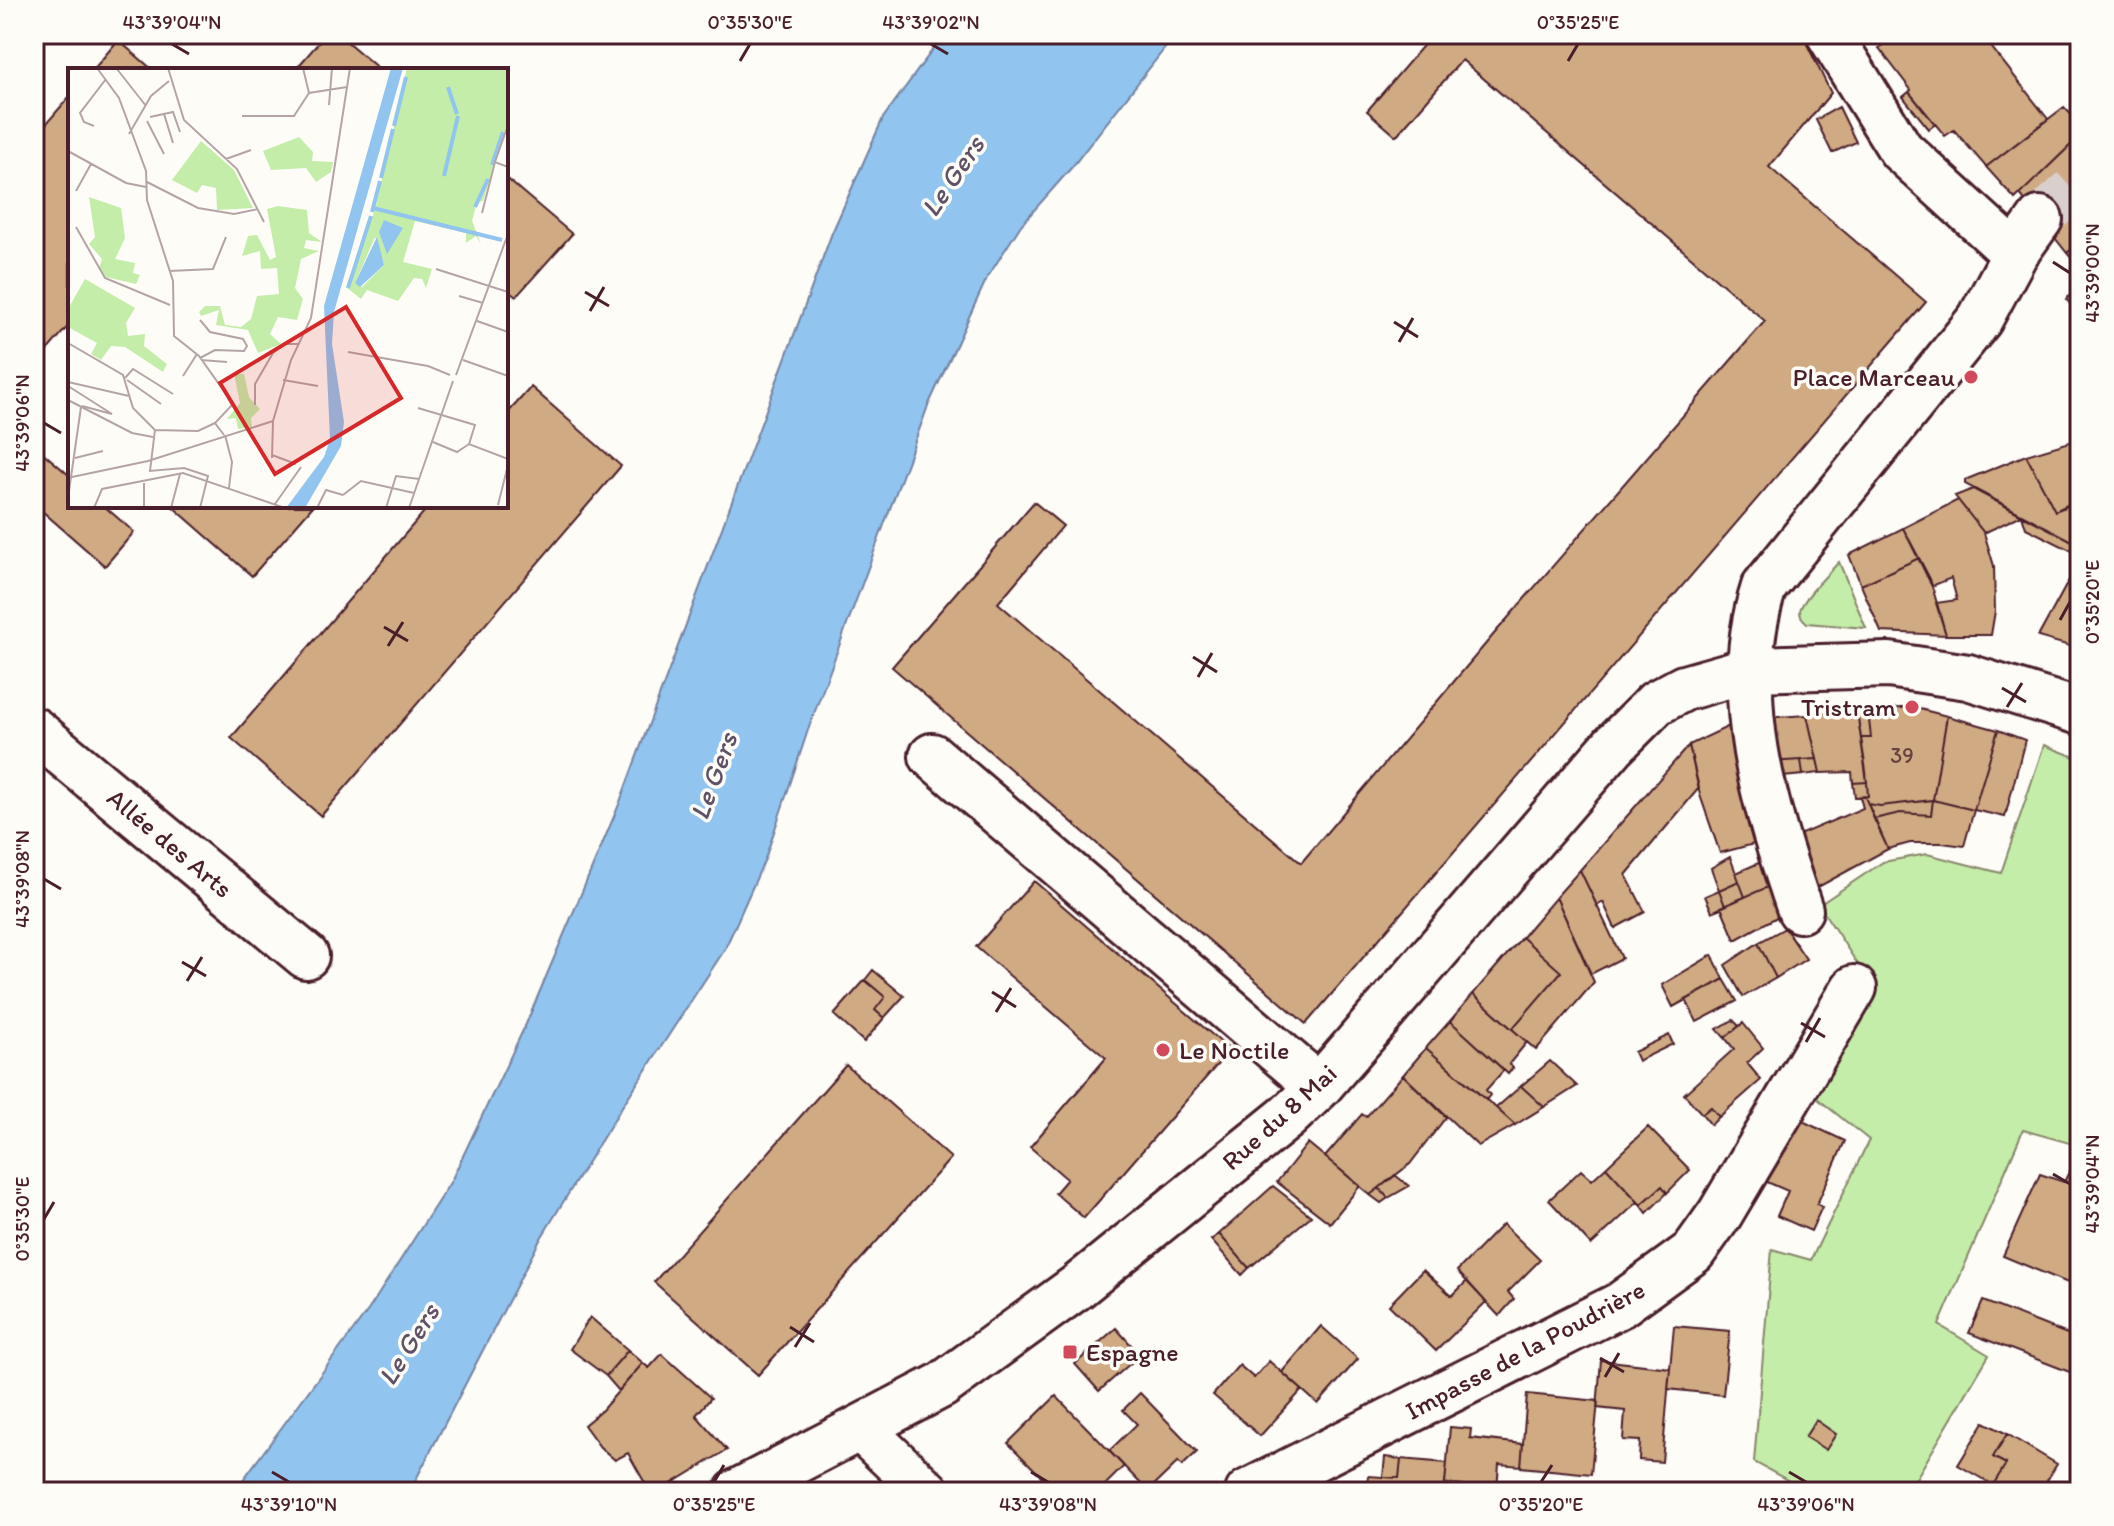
<svg xmlns="http://www.w3.org/2000/svg" width="2114" height="1526" font-family="Itim,sans-serif">
<rect width="100%" height="100%" fill="#fdfcf7"/>
<filter id="ink" filterUnits="userSpaceOnUse"><feTurbulence type="fractalNoise" baseFrequency=".0125" numOctaves="2"/><feDisplacementMap in="SourceGraphic" scale="16" xChannelSelector="R" yChannelSelector="G"/><feConvolveMatrix kernelMatrix="1 2 1 2 8 2 1 2 1" color-interpolation-filters="sRGB"/></filter>
<g filter="url(#ink)">
<!-- green -->
<path fill="#c4eda9" stroke="#87866a" stroke-width="2" d="M1839,562L1866,628L1807,623C1803,619 1800,617 1800,611C1801,600 1830,572 1839,562Z
M2044,745L2080,759V1146L2023,1130L1939,1325L1989,1355L1908,1492H1809L1754,1462L1772,1249L1811,1260L1869,1140L1813,1095L1874,989L1819,905L1883,862L1927,854L2001,873Z"/>
<!-- water -->
<path fill="#91c4ee" stroke="#7582a0" stroke-width="2" d="M944,34H1176L1072,167L1021,225L987,278L928,406L808,730L765,859L725,949L623,1105L541,1238L412,1487L409,1492H234L369,1309L451,1181L526,1024L618,807L832,233L883,118Z"/>
<!-- building -->
<path fill="#d0aa82" stroke="#4a1f2b" stroke-width="2" d="M326,34H338L380,70H295Z
M1433,34H1802L1831,93L1769,167L1926,302L1306,1024L892,667L1034,502L1063,526L998,603L1301,863L1494,634L1765,321L1462,60L1396,136L1367,111Z
M1898,34H1981L2048,119L1986,167L1954,130L1945,136L1909,92L1911,90L1879,48Z
M118,40L153,70H93Z
M1909,92L1935,124L1929,129L1903,97Z
M70,96V324L34,366V138Z
M1839,107L1856,142L1832,153L1816,120Z
M2064,107L2080,124V136L2015,199L1986,167Z
M2073,143L2080,152V242L2067,253L2020,194Z
M506,178L572,234L516,297L506,289Z
M2080,242V268L2067,253Z
M2080,287V315L2066,299Z
M531,387L621,466L321,816L231,738L429,506H506V415Z
M2080,439V501L2055,511L2026,455Z
M34,445L70,476V506H104L134,532L105,566L34,504Z
M2026,455L2055,511L2079,499L2080,545L1965,484V480Z
M1973,489L2022,515L1984,533L1955,496Z
M1958,500L1984,533L1994,566L1995,611L1991,635H1946L1936,603L1957,600L1951,578L1932,586L1903,528Z
M172,506H313L252,576Z
M2022,515L2080,545V555L2026,528Z
M1903,528L1919,558L1861,585L1849,555Z
M1919,558L1930,579L1946,635L1881,632L1861,585Z
M2080,560V649L2038,637Z
M1912,707L1947,716L1933,800L1880,806L1868,804L1865,797L1868,796L1866,771L1861,738H1871L1868,711Z
M1857,711L1867,782L1853,783L1852,772L1820,773L1807,715Z
M1857,711H1868L1871,738H1861Z
M1807,715L1817,759L1769,762L1760,718Z
M1947,716L1998,730L1974,810L1933,800Z
M1742,720L1765,841L1720,853L1700,795L1689,745Z
M1998,730L2025,740L2005,817L1974,810Z
M1689,745L1699,788L1626,875L1645,912L1615,928L1603,902L1597,906L1580,870Z
M1817,759L1820,773L1803,775L1801,760Z
M1801,760L1803,775L1772,778L1769,762Z
M1867,782L1868,796L1855,797L1853,783Z
M1860,797H1865L1888,849L1807,893L1787,840L1863,808Z
M1933,800L1931,815L1900,813L1874,819L1868,804L1880,806Z
M1933,800L1974,810L1964,846L1942,843H1910L1888,849L1874,819L1900,813L1931,815Z
M1730,857L1739,881L1719,890L1711,868Z
M1770,858L1777,883L1745,897L1736,873Z
M1580,870L1622,958L1591,974L1556,897Z
M1034,881L1230,1050L1084,1218L1055,1193L1067,1179L1030,1147L1106,1058L976,947Z
M1739,881L1745,897L1725,906L1719,890Z
M1777,883L1788,911L1735,940L1721,907Z
M1719,890L1725,906L1712,912L1705,896Z
M1556,897L1594,982L1536,1050L1512,1029L1561,972L1522,937Z
M1785,928L1806,959L1776,978L1758,943Z
M1522,937L1561,972L1512,1029L1473,994Z
M1758,943L1776,978L1743,997L1725,965Z
M1712,955L1724,979L1673,1007L1662,985Z
M873,970L904,996L884,1018L875,1010L885,997L865,980Z
M1724,979L1737,1001L1697,1022L1686,1000Z
M865,980L885,997L875,1010L884,1018L864,1042L834,1015Z
M1473,994L1527,1042L1509,1064L1513,1068L1508,1074L1450,1021Z
M1733,1020L1739,1026L1725,1038L1717,1029Z
M1450,1021L1504,1070L1486,1090L1490,1095L1486,1100L1426,1048Z
M1743,1023L1763,1048L1747,1063L1761,1080L1719,1117L1711,1107L1702,1114L1684,1094L1734,1049L1725,1038Z
M1669,1035L1673,1044L1638,1061L1634,1052Z
M1426,1048L1496,1108L1515,1125L1478,1146L1403,1075Z
M1550,1061L1577,1086L1544,1107L1521,1086Z
M846,1065L951,1158L758,1375L654,1282Z
M1403,1075L1446,1117L1410,1164L1370,1195L1325,1157L1362,1114L1366,1117Z
M1521,1086L1544,1107L1515,1125L1496,1108Z
M1711,1107L1719,1117L1711,1125L1702,1114Z
M1796,1118L1845,1141L1817,1204L1822,1207L1811,1231L1777,1216L1788,1191L1767,1182Z
M1648,1127L1690,1170L1667,1193L1662,1186L1641,1205L1606,1167Z
M1308,1143L1360,1186L1330,1223L1277,1182Z
M2076,1158L2080,1159V1288L2003,1256L2040,1174L2064,1182Z
M1606,1167L1638,1202L1591,1245L1549,1200L1581,1170L1592,1180Z
M1395,1175L1409,1186L1388,1198L1379,1188Z
M1273,1186L1311,1216L1249,1268L1219,1234Z
M1662,1186L1667,1193L1647,1213L1641,1205Z
M1379,1188L1388,1198L1381,1203L1370,1195Z
M1503,1224L1540,1260L1508,1292L1514,1299L1499,1316L1457,1271Z
M1219,1234L1249,1268L1242,1275L1211,1240Z
M1423,1270L1452,1296L1467,1281L1486,1302L1436,1351L1389,1305Z
M1983,1301L2080,1339V1376L1969,1333Z
M590,1317L628,1350L606,1376L570,1349Z
M1321,1326L1358,1359L1318,1404L1282,1372Z
M1674,1326L1730,1331L1723,1395L1668,1389Z
M1116,1328L1140,1355L1099,1391L1075,1364Z
M628,1350L643,1363L619,1391L606,1376Z
M662,1354L711,1398L696,1415L727,1450L658,1492H650L628,1453L615,1460L600,1447L584,1425L602,1410L643,1363L649,1368Z
M1601,1360L1670,1368L1662,1462L1639,1460L1640,1441L1623,1440L1625,1411L1597,1408Z
M1269,1361L1302,1390L1260,1436L1213,1395L1239,1365L1254,1378Z
M1140,1393L1197,1452L1182,1466L1178,1462L1148,1491L1109,1451L1137,1424L1123,1410Z
M1527,1394L1598,1401L1591,1474L1521,1467Z
M1056,1396L1124,1466L1098,1492H1057L1008,1443Z
M1816,1420L1836,1434L1826,1450L1805,1437Z
M1984,1422L2007,1434L1993,1457L2006,1464L1993,1485L1958,1465Z
M1450,1427L1471,1429L1470,1438L1523,1444L1521,1466L1499,1464L1497,1489L1445,1484Z
M2007,1434L2057,1464L2040,1492H2004L1993,1485L2006,1464L1993,1457Z
M1385,1457L1401,1459L1399,1478L1383,1477Z
M1401,1459L1447,1463L1444,1492H1366L1368,1476L1399,1478Z"/>
<g fill="none" stroke-linecap="round" stroke-linejoin="round">
<!-- minor-tunnel -->
<path stroke="#d9d0ce" stroke-width="44" stroke-dasharray="44 22" stroke-linecap="butt" d="M2040,219L2080,183"/>
<defs>
<path id="minor" d="M1829,34L1901,150L2015,254
M34,730L306,956
M932,756L1319,1087
M1800,910C1765,807 1729,695 1764,587L1980,319L2015,254L2040,219
M860,1428L927,1492
M737,1492L942,1385L1077,1287L1286,1118L1319,1087L1614,745L1656,703L1684,688L1751,669L1889,665L1968,677L2080,712
M1248,1492L1620,1305L1693,1252L1720,1214L1854,988"/>
</defs>
<!-- minor casing -->
<use href="#minor" stroke="#4a1f2b" stroke-width="50"/>
<!-- minor -->
<use href="#minor" stroke="#fdfcf7" stroke-width="44"/>
</g>
</g>
<!-- ticks -->
<path fill="none" stroke="#4a1f2b" stroke-width="3" d="M172,44L189,54M931,44L948,54M740,61L750,44M1568,61L1578,44M2053,262L2070,273M585,292L609,306M590,311L604,287M1394,322L1418,337M1399,342L1413,318M44,423L61,433M2060,620L2070,602M384,627L408,641M388,646L403,622M1193,657L1217,672M1198,677L1212,653M2002,688L2026,702M2007,707L2022,683M44,879L61,889M182,962L206,976M187,981L202,957M992,992L1016,1007M996,1012L1011,988M1801,1023L1825,1037M1806,1042L1820,1018M2053,1174L2070,1184M44,1219L54,1202M790,1327L814,1342M795,1347L810,1323M1600,1358L1624,1372M1605,1377L1619,1353M272,1472L289,1482M1031,1472L1048,1482M1789,1472L1806,1482M714,1482L724,1465M1541,1482L1552,1465"/>
<!-- markers -->
<g fill="#d1495b" stroke="#fdfcf7" stroke-width="3">
<circle cx="1971" cy="377" r="8"/>
<circle cx="1912" cy="707" r="8"/>
<circle cx="1163" cy="1050" r="8"/>
<rect x="1062" y="1344" width="16" height="16" rx="4"/>
</g>
<g text-anchor="middle" dominant-baseline="central" stroke-width="7" stroke-linejoin="round" paint-order="stroke">
<!-- number labels -->
<g font-size="22" fill="#6c4241">
<text x="1902" y="755">39</text>
</g>
<!-- poi labels -->
<g font-size="26" fill="#4a1f2b" stroke="#fdfcf7" text-anchor="end">
<text x="1955" y="377">Place Marceau</text>
<text x="1896" y="707">Tristram</text>
<text x="1179" y="1050" text-anchor="start">Le Noctile</text>
<text x="1086" y="1352" text-anchor="start">Espagne</text>
</g>
<!-- street labels -->
<g font-size="26" fill="#4a1f2b" stroke="#fdfcf7">
<text transform="translate(170 843) rotate(40)">Allée des Arts</text>
<text transform="translate(1279 1117) rotate(-42)">Rue du 8 Mai</text>
<text transform="translate(1525 1350) rotate(-28)">Impasse de la Poudrière</text>
</g>
<!-- water labels -->
<g font-size="28" font-style="italic" fill="#5f5166" stroke="#fdfcf7">
<text transform="translate(952 176) rotate(-56)">Le Gers</text>
<text transform="translate(713 776) rotate(-70)">Le Gers</text>
<text transform="translate(408 1344) rotate(-58)">Le Gers</text>
</g>
</g>
<!-- overview -->
<g transform="translate(68 68)">
<rect width="440" height="440" fill="#fdfcf7"/>
<path d="M339,0H440V53L415,133L409,134L404,153L413,176L408,168L398,175V165L347,153L335,194L364,201L358,220L354,211L346,210L330,233L299,222L293,231L278,219L307,142ZM307,169L316,197L294,219L287,215ZM231,69L245,84L244,93L265,94L263,104L248,114L238,100L203,102L195,83ZM133,73L166,102L185,140L149,142L148,120L134,117L129,125L104,112ZM21,129L53,140L57,170L47,191L67,195L65,205L72,207L68,216L38,209L31,201L34,191L21,176L27,169ZM210,138L239,142L241,165L254,174L238,172L236,180L251,183L233,191L227,220L235,231L229,252L210,249L202,266L213,276L190,285L180,262L148,257L151,242L133,248L131,244L137,238H152L157,257L173,259L183,251L189,228L211,226L209,200L193,201L192,183L174,188L180,168L189,167L202,192L208,189L199,141ZM17,211L67,240L58,255L60,268L77,266L76,278L99,296L95,304L57,279L43,278L33,292L23,286L29,275L0,259V241ZM166,306H176L181,329L192,341L183,350L184,359L170,361L168,350L159,351L172,335Z" fill="#c4eda9" fill-rule="evenodd"/>
<path d="M323,0H335L266,244L264,276L276,354L273,378L237,440H218L256,389L262,371L256,238ZM316,152L335,160L319,186L311,164ZM309,169L316,197L292,219L287,215Z" fill="#91c4ee"/>
<path fill="none" stroke="#91c4ee" stroke-width="4" d="M380,19L389,46M326,58L338,9M424,97L435,64M376,108L390,48M313,110L325,61M407,139L420,111M305,140L434,172M304,144L312,113M280,220L303,148"/>
<path fill="none" stroke="#b5a4a5" stroke-width="2" d="M29,0L51,30L78,103L79,132L105,213L106,268L131,288L165,336L147,355L156,367M100,0L116,52L169,101L196,154M235,0L241,25M49,1L78,38M261,37L264,0M96,46L105,44L112,64M174,48H226L241,25L279,19M82,49L96,46L105,75M79,53L96,86M26,58L16,54L12,45L38,11M61,66L83,28L101,13M0,83L58,115L78,119M158,91L183,82M427,94L440,57M79,114L130,140L166,146L190,141M8,123L23,96M414,145L427,94L440,99M8,159L37,210L102,237M368,201L440,224M101,203L145,201L158,169M391,228L415,235M132,252L142,264L175,271L179,278L176,283L147,282L132,290M409,253L440,264M0,275L55,307L65,340L87,362L130,363L147,355M280,284L360,298L382,307M133,292L159,294M395,292L440,308M388,307L440,166M115,308L129,286M57,310L65,301L105,326M59,312L93,336M215,312L250,318M0,314L61,328M0,318L44,346L14,338M0,332L64,365L85,369M187,337V316L205,285L216,276H231M350,340L407,357L401,376M205,353L223,292L243,250L282,0M87,362L82,403L116,400L140,408L132,440M157,367L164,394L161,420M365,374L389,384L401,376L440,391M204,387L228,396M7,390L35,383M204,390L205,353M4,409L80,393L205,353M76,415V440M275,427L293,413L346,425M0,430L13,339M207,436L233,399M430,437L440,397M26,440L34,421L115,405L217,440M103,440L112,406M249,440L258,422L275,427M318,440L328,408L351,411M341,440L385,313"/>
<path fill="#d62828" fill-opacity="0.15" stroke="#d62828" stroke-width="4" d="M278,239L333,330L207,406L152,315Z"/>
<rect width="440" height="440" fill="none" stroke="#4a1f2b" stroke-width="4"/>
</g>
<!-- margin -->
<rect width="2114" height="1526" fill="none" stroke="#fdfcf7" stroke-width="88"/>
<rect x="44" y="44" width="2026" height="1438" fill="none" stroke="#4a1f2b" stroke-width="3"/>
<g font-size="20" text-anchor="middle" fill="#4a1f2b">
<text x="172" y="29">43°39'04"N</text>
<text x="750" y="29">0°35'30"E</text>
<text x="931" y="29">43°39'02"N</text>
<text x="1578" y="29">0°35'25"E</text>
<text transform="translate(2092 273) rotate(-90)" y="7">43°39'00"N</text>
<text transform="translate(22 423) rotate(-90)" y="7">43°39'06"N</text>
<text transform="translate(2092 602) rotate(-90)" y="7">0°35'20"E</text>
<text transform="translate(22 879) rotate(-90)" y="7">43°39'08"N</text>
<text transform="translate(2092 1184) rotate(-90)" y="7">43°39'04"N</text>
<text transform="translate(22 1219) rotate(-90)" y="7">0°35'30"E</text>
<text x="289" y="1511">43°39'10"N</text>
<text x="714" y="1511">0°35'25"E</text>
<text x="1048" y="1511">43°39'08"N</text>
<text x="1541" y="1511">0°35'20"E</text>
<text x="1806" y="1511">43°39'06"N</text>
</g>
</svg>
